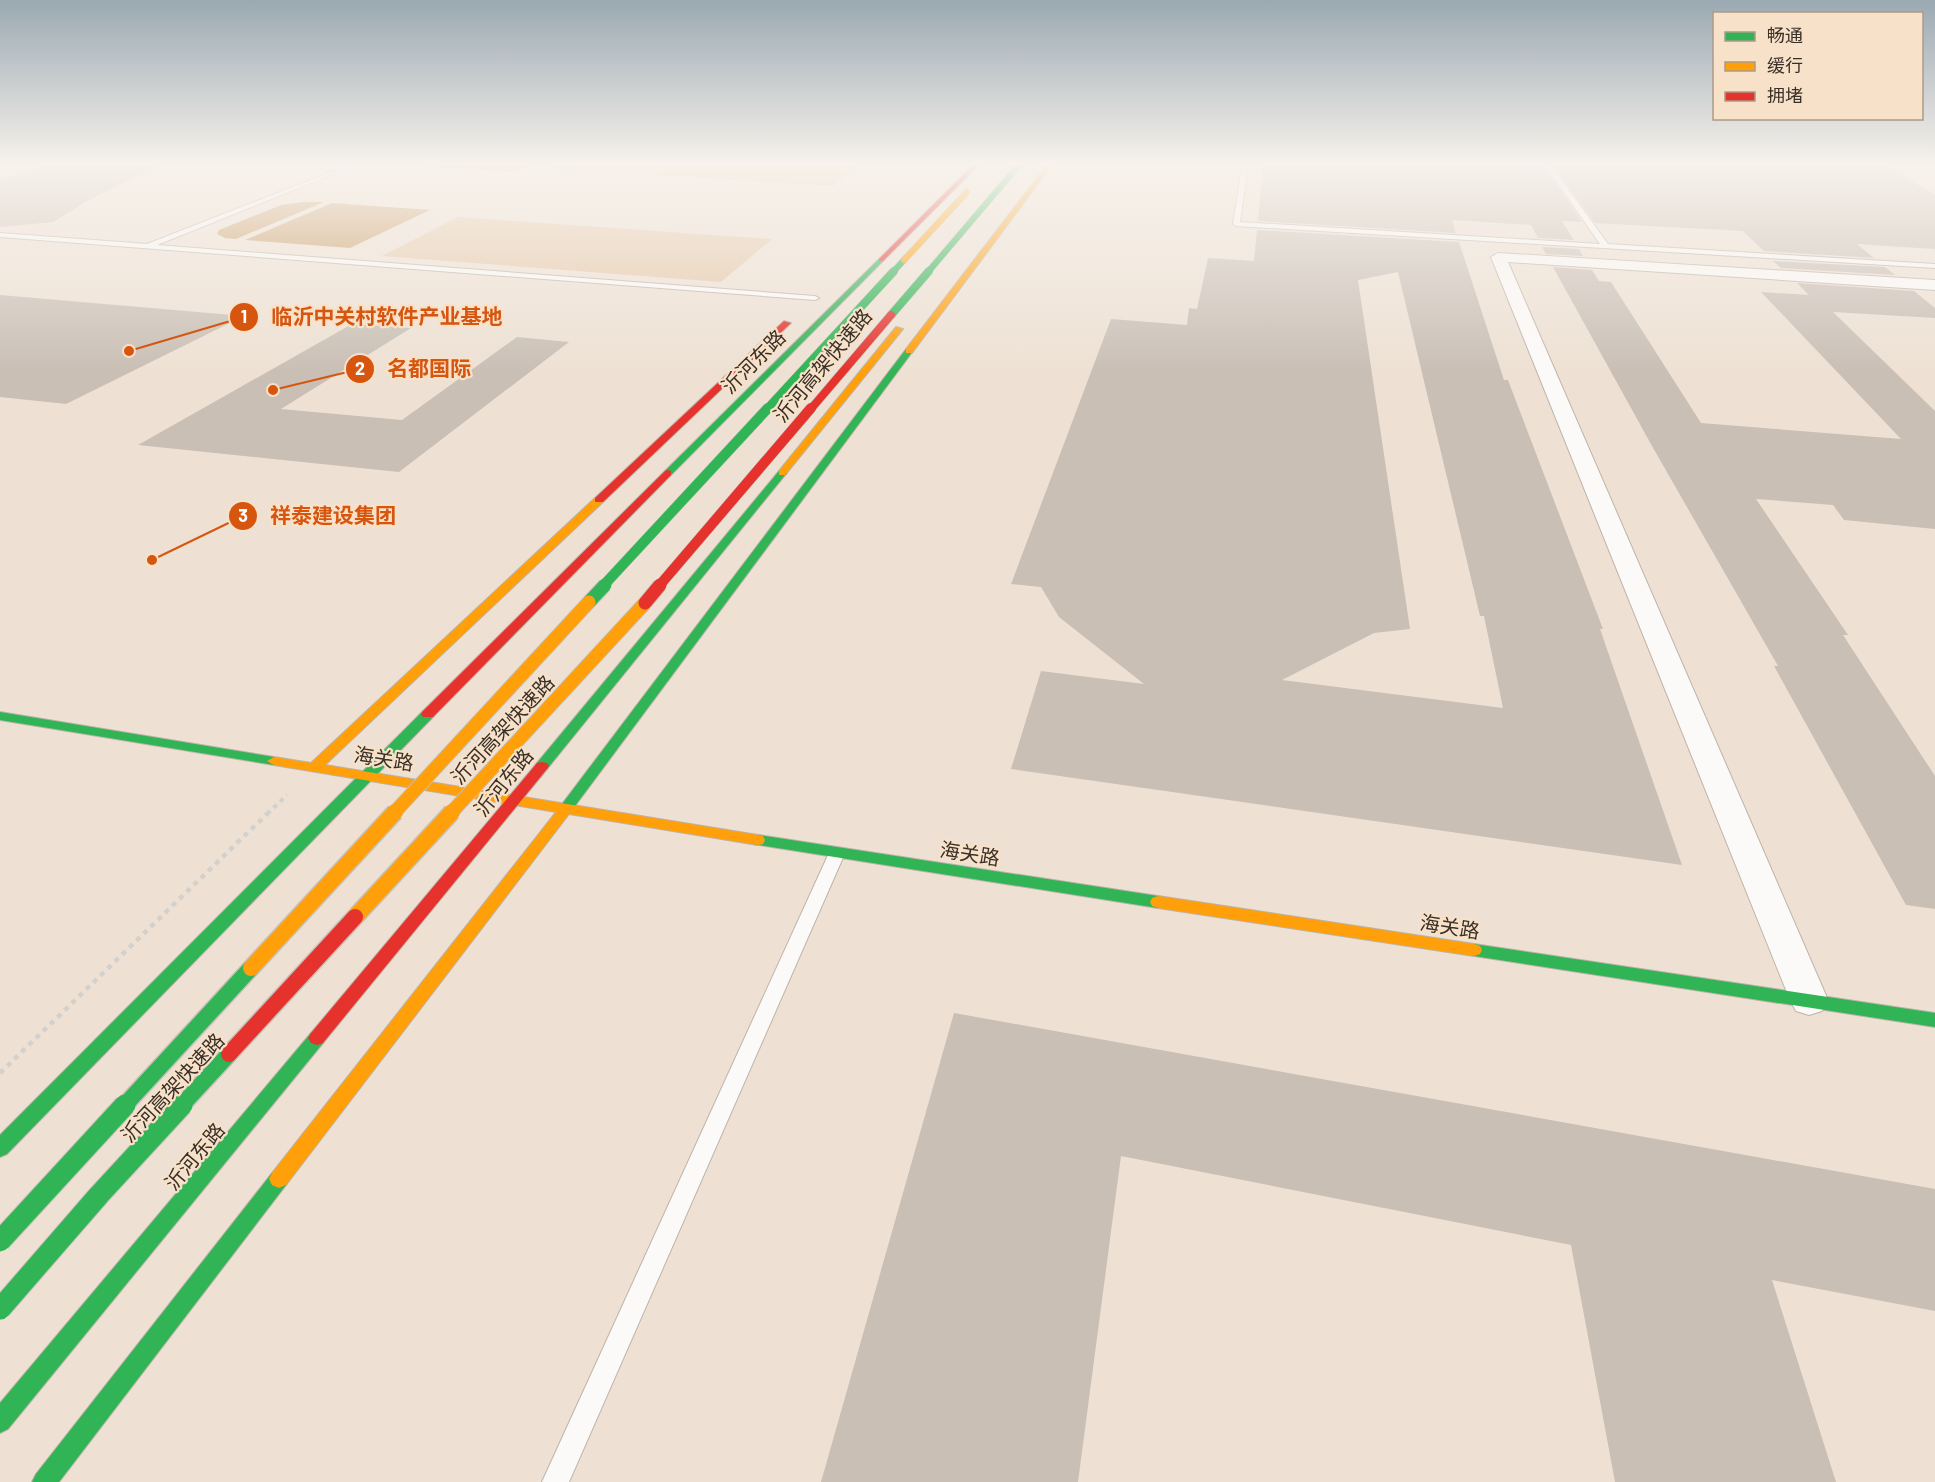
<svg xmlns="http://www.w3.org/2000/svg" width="1935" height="1482" font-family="Barlow,'Noto Sans SC',sans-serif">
<rect width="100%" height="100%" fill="#eee1d4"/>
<!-- green -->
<path fill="#e5c7a7" d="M562,165H859L833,186L552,169Z
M458,217L772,239L721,282L382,256Z"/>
<!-- water -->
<path fill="#c79860" d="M424,165H530L515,172L421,166Z
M303,202H324L236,239L225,238L217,234L219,230L281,205Z
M332,203L430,210L350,248L245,240Z"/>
<!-- building -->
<path fill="#c9bfb5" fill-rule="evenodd" d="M47,165H160L87,201L53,222L0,227V181Z
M1263,165H1543L1582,222L1562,221L1574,240L1538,238L1531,225L1452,220L1456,233L1258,221Z
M1553,165H1885L1935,195V249L1857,244L1874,258L1764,251L1743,231L1595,223Z
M1257,230L1459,242L1504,380H1508L1603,629H1600L1682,865L1011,769L1041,671L1144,684L1059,617L1041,587L1011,584L1111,319L1187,325L1189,308L1197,309L1208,258L1254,261ZM1398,272L1480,616H1484L1503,708L1282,680L1374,633L1410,629L1358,280Z
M1542,247L1579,249L1583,256L1546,254Z
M1773,261L1885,267L1895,275L1781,268Z
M1553,267L1592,270L1599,281L1611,282L1701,423L1901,439L1761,292L1809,295L1797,283L1914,291L1935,308V318L1833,312L1935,411V529L1844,520L1833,505L1756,499L1848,635H1843L1935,776V909L1906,905L1774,666H1778L1652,446Z
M0,295L244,316L66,404L0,397Z
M352,324L411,328L281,409L402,420L517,337L569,342L399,472L138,445Z
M954,1013L1935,1189V1311L1772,1280L1836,1482H1615L1571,1245L1121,1156L1078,1482H821Z"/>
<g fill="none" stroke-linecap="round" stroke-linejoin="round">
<defs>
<path id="lane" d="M349,165H356L157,245L815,296L819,298L815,300L0,237V233L147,244Z
M1242,165H1248L1240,222L1600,244L1545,165H1551L1608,244L1935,264V268L1236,226L1233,224Z
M837,847L843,849L845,853L569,1482H542L829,853L831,849Z"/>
<path id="street" d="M1498,253L1935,280V290L1508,262L1828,1000L1822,1011L1809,1015L1796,1011L1790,1000L1491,257Z"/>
<path id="fast" d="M879,259L884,260L671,475H665V471Z
M906,349L913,351L569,814H559L557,811L559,808Z
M782,470L787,473L785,475L547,769H537L535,766L537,763L779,471Z
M428,710L433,711L435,714L433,717L7,1154L0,1157V1135L423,711Z
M0,712L274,757L281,761L274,765L0,720Z
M758,835L1158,896L1164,898L1166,902L1164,906L1158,908L753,844L751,840L753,836Z
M1474,944L1935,1013V1027L1474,956L1468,954L1466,950L1468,946Z
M317,1031L323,1033L326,1038L323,1043L8,1429L0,1433V1403L311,1033Z
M279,1170L286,1173L289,1179L286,1185L59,1482H32L36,1474L272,1173Z"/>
<path id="slow" d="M1047,165H1052L912,353H906V349Z
M896,327L903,329L785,475H779V471Z
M599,497L604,500L603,502L325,765L758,835L763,836L765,840L763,844L758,845L569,814L286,1185L279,1188L272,1185L269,1179L272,1173L556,812L274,765L267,761L274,757L311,763L595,498Z
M1158,896L1474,944L1480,946L1482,950L1480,954L1474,956L1158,908L1152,906L1150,902L1152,898Z"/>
<path id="jam" d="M973,165H979L883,261H879V259Z
M784,321L791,323L603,502H595V498Z
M668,470L671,471V475L433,717H423L421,714L423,711L665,471Z
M542,762L547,763L549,766L547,769L323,1043L317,1045L311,1043L308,1038L311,1033L537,763Z"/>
</defs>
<!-- lane casing -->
<use href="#lane" stroke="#beb3a9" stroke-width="2"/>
<!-- street casing -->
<use href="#street" stroke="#beb3a9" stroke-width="2"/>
<!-- fast casing -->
<use href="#fast" stroke="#beb3a9" stroke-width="2"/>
<!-- slow casing -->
<use href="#slow" stroke="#beb3a9" stroke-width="2"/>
<!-- jam casing -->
<use href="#jam" stroke="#beb3a9" stroke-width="2"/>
<!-- path-far1 -->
<path stroke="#d4d0cc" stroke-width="4" stroke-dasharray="4.5 4.5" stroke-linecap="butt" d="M267,814L287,795"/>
<!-- path -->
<path stroke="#d4d0cc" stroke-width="4.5" stroke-dasharray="5 5" stroke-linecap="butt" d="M0,1073L269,812"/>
<!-- lane -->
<use href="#lane" fill="#fcfaf9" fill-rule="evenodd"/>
<!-- street -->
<use href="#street" fill="#fcfaf9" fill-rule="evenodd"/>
<!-- fast -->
<use href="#fast" fill="#30b455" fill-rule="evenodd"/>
<!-- slow -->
<use href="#slow" fill="#ff9f0a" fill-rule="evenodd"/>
<!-- jam -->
<use href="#jam" fill="#e5322d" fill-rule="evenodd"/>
<defs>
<path id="fast-bridge-far5" d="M893,272L904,260
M928,272L1019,165"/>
<path id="fast-bridge-far4" d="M891,315L929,271
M766,410L894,271"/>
<path id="fast-bridge-far3" d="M603,586L768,408"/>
<path id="fast-bridge-far2" d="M589,602L605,585"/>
<path id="fast-bridge-far1" d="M124,1106L251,968
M181,1106L229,1054"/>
<path id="fast-bridge" d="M0,1241L125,1105
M0,1309L99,1195L182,1105"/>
<path id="slow-bridge-far2" d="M904,260L967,192"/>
<path id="slow-bridge-far1" d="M393,814L589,602
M450,814L645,603"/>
<path id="slow-bridge" d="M355,917L452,812
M251,968L395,812"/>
<path id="jam-bridge-far3" d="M810,410L891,315"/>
<path id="jam-bridge-far2" d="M659,586L811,408"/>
<path id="jam-bridge-far1" d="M645,603L660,585"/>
<path id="jam-bridge" d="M229,1054L355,917"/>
</defs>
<!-- fast-bridge-far5 casing -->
<use href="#fast-bridge-far5" stroke="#c6c0b9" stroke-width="7" stroke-linecap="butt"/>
<!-- fast-bridge-far4 casing -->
<use href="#fast-bridge-far4" stroke="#c6c0b9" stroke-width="9" stroke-linecap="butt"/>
<!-- fast-bridge-far3 casing -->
<use href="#fast-bridge-far3" stroke="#c6c0b9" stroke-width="11" stroke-linecap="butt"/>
<!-- fast-bridge-far2 casing -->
<use href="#fast-bridge-far2" stroke="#c6c0b9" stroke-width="15" stroke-linecap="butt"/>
<!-- fast-bridge-far1 casing -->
<use href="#fast-bridge-far1" stroke="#c6c0b9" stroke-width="19" stroke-linecap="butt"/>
<!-- fast-bridge casing -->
<use href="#fast-bridge" stroke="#c6c0b9" stroke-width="23" stroke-linecap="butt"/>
<!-- slow-bridge-far2 casing -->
<use href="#slow-bridge-far2" stroke="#c6c0b9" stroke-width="7" stroke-linecap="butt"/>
<!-- slow-bridge-far1 casing -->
<use href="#slow-bridge-far1" stroke="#c6c0b9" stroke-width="15" stroke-linecap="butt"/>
<!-- slow-bridge casing -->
<use href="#slow-bridge" stroke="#c6c0b9" stroke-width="19" stroke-linecap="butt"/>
<!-- jam-bridge-far3 casing -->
<use href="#jam-bridge-far3" stroke="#c6c0b9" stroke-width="9" stroke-linecap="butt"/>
<!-- jam-bridge-far2 casing -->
<use href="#jam-bridge-far2" stroke="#c6c0b9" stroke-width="11" stroke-linecap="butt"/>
<!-- jam-bridge-far1 casing -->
<use href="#jam-bridge-far1" stroke="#c6c0b9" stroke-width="15" stroke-linecap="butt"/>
<!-- jam-bridge casing -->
<use href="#jam-bridge" stroke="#c6c0b9" stroke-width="19" stroke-linecap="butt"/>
<!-- fast-bridge-far5 -->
<use href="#fast-bridge-far5" stroke="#30b455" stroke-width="6"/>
<!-- fast-bridge-far4 -->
<use href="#fast-bridge-far4" stroke="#30b455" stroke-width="8"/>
<!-- fast-bridge-far3 -->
<use href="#fast-bridge-far3" stroke="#30b455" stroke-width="10"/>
<!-- fast-bridge-far2 -->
<use href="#fast-bridge-far2" stroke="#30b455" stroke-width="13"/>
<!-- fast-bridge-far1 -->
<use href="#fast-bridge-far1" stroke="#30b455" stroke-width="16"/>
<!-- fast-bridge -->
<use href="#fast-bridge" stroke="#30b455" stroke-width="21"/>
<!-- slow-bridge-far2 -->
<use href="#slow-bridge-far2" stroke="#ff9f0a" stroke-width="6"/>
<!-- slow-bridge-far1 -->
<use href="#slow-bridge-far1" stroke="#ff9f0a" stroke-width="13"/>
<!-- slow-bridge -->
<use href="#slow-bridge" stroke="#ff9f0a" stroke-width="16"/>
<!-- jam-bridge-far3 -->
<use href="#jam-bridge-far3" stroke="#e5322d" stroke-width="8"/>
<!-- jam-bridge-far2 -->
<use href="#jam-bridge-far2" stroke="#e5322d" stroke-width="10"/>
<!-- jam-bridge-far1 -->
<use href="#jam-bridge-far1" stroke="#e5322d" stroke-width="13"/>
<!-- jam-bridge -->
<use href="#jam-bridge" stroke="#e5322d" stroke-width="16"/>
</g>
<!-- sky -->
<linearGradient id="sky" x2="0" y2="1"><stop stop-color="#9ba9b2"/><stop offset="0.44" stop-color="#f7f2ec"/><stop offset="1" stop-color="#f7f2ec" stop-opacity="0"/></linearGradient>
<rect width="1935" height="372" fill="url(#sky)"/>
<g text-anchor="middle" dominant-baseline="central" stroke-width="4.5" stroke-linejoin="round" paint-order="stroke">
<!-- street labels -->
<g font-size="20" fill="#393027" stroke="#f8e1c9">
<text transform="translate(753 361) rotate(-45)">沂河东路</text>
<text transform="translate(822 365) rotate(-50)">沂河高架快速路</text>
<text transform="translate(502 729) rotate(-47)">沂河高架快速路</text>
<text transform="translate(384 758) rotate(9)">海关路</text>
<text transform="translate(503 782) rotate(-51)">沂河东路</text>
<text transform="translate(970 853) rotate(9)">海关路</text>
<text transform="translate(1450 926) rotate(9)">海关路</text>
<text transform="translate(172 1087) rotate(-47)">沂河高架快速路</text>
<text transform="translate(194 1156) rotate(-50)">沂河东路</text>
</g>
</g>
<!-- callouts -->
<path fill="none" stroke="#d6550f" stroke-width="2" d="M129 351L244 317M273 390L360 369M152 560L243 516"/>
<g fill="#d6550f" stroke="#f8e1c9" stroke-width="2">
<circle cx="129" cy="351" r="6"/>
<circle cx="273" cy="390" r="6"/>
<circle cx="152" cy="560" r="6"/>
<circle cx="244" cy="317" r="15"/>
<circle cx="360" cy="369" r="15"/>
<circle cx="243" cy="516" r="15"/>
</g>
<g font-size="18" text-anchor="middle" font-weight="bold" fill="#fff">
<text x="244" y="323">1</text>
<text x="360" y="375">2</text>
<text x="243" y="522">3</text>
</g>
<g font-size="21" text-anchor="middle" font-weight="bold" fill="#d6550f" stroke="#f8e1c9" stroke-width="4.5" stroke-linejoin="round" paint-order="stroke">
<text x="387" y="324">临沂中关村软件产业基地</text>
<text x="429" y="376">名都国际</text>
<text x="333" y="523">祥泰建设集团</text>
</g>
<!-- legend -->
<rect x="1713" y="12" width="210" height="108" fill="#f8e1c9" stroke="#ac9a88" stroke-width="1.5"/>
<rect x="1725" y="32" width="30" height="9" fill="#30b455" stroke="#ac9a88" stroke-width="1.5"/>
<text x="1767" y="42" font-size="18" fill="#393027">畅通</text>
<rect x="1725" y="62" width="30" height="9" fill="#ff9f0a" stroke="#ac9a88" stroke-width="1.5"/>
<text x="1767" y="72" font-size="18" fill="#393027">缓行</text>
<rect x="1725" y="92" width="30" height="9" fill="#e5322d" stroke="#ac9a88" stroke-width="1.5"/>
<text x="1767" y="102" font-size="18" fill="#393027">拥堵</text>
</svg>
